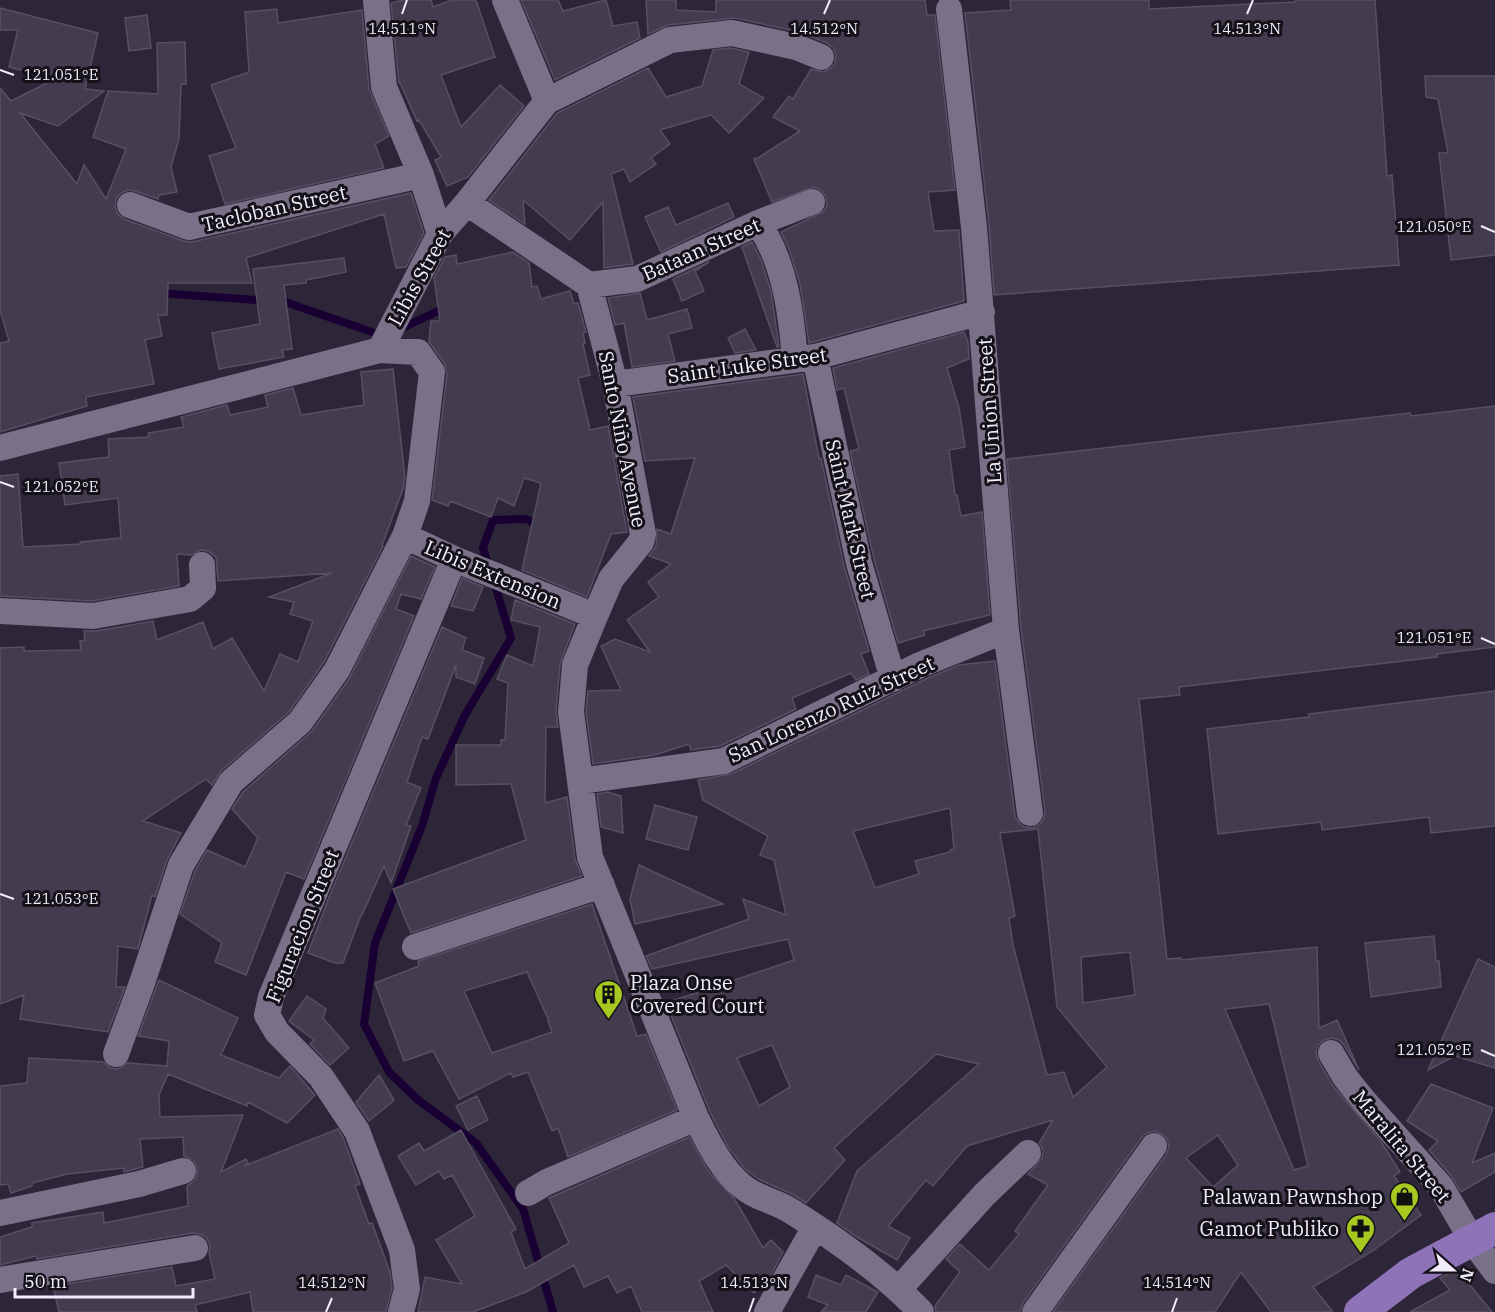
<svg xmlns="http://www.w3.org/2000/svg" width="1495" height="1312" font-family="'IBM Plex Serif',serif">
<rect width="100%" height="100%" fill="#2d2639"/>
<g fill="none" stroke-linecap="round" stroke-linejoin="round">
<!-- stream -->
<path stroke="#190032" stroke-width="8" d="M159,293L285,302L372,332
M398,330L438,311L447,313
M489,567L483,548L493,520L526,519L541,526
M494,582L511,638L465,715L436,778L422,826L375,943L364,1024L389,1072L417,1099L476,1143L523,1209L553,1312"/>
</g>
<!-- building -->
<path fill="#433c4f" stroke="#575064" stroke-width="1.5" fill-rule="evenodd" d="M403,0H431L433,7L452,0H476L495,57L441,75L461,127L500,85L524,106L468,177L447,186L435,160L441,157L419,120L417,121L401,85L399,83L391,3Z
M521,0H558L563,11L606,0L613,26L637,22L640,38L555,80Z
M646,0H676V10L716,12V0H925L927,15H935L955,190L928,192L934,231L959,230L964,301L809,343L800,284L789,249L781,232L823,212L827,205L826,197L821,190L814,187L772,202L754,159L758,158L800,131L773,117L789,96L793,99L811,69L823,72L831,68L835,63L836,55L833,48L827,43L799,32L735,18L668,25L648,34Z
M1010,0H1149V9L1295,2V0H1375L1387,176L1392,175L1399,265L994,295L989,225L965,13L1011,10Z
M0,8L98,33L85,89L104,91L58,126L20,113L77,184L84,165L106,199L126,149L93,137L108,91L158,94L157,43L185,42L186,84H181L179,139L171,167L177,192L159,195L158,199L135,191L128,190L121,193L116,199L115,207L118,214L124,219L184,241L192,242L411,193L424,233L406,267L396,268L384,214L246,258L252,283H168L167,315H158L162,336L145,340L154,384L86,397L87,406L0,432V343L9,341L0,310V88L11,101L55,79L9,67L18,30H0Z
M277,9L278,23L362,10L369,89L389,136L375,144L384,168L225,204L209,156L236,148L211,85L249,72L245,12Z
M147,15L151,48L129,51L125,18Z
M731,48L749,52L739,84L764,98L729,133L711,115L660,130L670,144L651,158L656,164L630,182L624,169L611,174L633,264L604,268L603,202L570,240L523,200L525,224L489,200L557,113L648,68L666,97L702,86L713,50Z
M1425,76H1495V255L1451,260L1439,153H1448L1438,99L1426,97Z
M728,203L734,217L661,252L645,217L668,207L676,225Z
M752,242L761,260L771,291L779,347H777L742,247Z
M513,252L529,263L532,287L537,286L541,299L570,291L574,304L578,303L586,332L583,333L585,343L583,344L590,375L578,378L590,430L608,426L627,532L611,534L587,597L522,570L541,483L524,478L514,506L498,498L491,517L450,501L448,506L432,500L447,374L444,363L429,342L431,321H440L434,278L445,257L456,255L457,264Z
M344,258L346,272L306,280V283L284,285L292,349L282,350L284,357L219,369L212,333L260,324L253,269Z
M709,262L695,271L704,291L682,301L673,279Z
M640,293L647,320L687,309L692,328L668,334L675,361L632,367L624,323L615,325L608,298Z
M745,329L756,350L735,353L728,338Z
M964,332L968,342L969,359L947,368L959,408L965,447L949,450L955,495H957L961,516L982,512L990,615L923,631L925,635L898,643L874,559L850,451L859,449L844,388L837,390L833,368Z
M393,369L405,478L403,489L382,545L383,546L324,662L289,712L221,771L212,785L206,779L143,821L181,833L167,860L155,897L152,895L138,949L118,946L116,987H125L108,1032L20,1019L24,995L0,1004V648L24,647V651L81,650L80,641L85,640L84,631H96L153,621L157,640L203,622L213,649L232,638L264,691L280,654L298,662L313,621L290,614L294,602L269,597L332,573L218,581L216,557L208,551L201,550L191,555L177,554L179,586L92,601L0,596V476L18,474L23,547L81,544L80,542L121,538L118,498L65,505L59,463L109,457L108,439L149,437L148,433L184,427L181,417L227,405L230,415L268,407L265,395L293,388L301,415L364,405L361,372Z
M803,374L819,459L821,458L844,566L869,651L861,654L869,674L856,680L851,673L792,698L796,709L720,746L691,750L689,744L655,755L593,764L586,712L588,691L621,690L601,646L615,639L650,652L627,620L659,597L648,582L671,564L649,556L656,546L657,529L671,534L695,458L645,461L633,397Z
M1495,406V647L1437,654V657L1179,687L1180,695L1139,699L1167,959L1181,958V960L1317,947L1319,1028L1337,1020L1359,1070L1344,1045L1339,1040L1332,1038L1324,1040L1318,1045L1316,1052L1318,1060L1333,1086L1382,1143L1400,1172L1394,1176L1421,1215L1374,1250L1313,1287L1333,1312H1271L1241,1272L1215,1312H1053L1166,1155L1169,1147L1167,1139L1162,1134L1155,1131L1147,1133L1142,1137L1023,1303L1020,1312H936L935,1306L960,1272L946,1259L960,1244L989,1270L1019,1234L1015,1231L1048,1185L1028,1174L1042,1158L1043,1150L1039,1143L1053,1120L967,1146L933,1186L926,1180L888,1226L910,1238L897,1260L857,1237L837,1223L857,1171L979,1064L936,1054L834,1148L845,1160L806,1203L792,1194L760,1180L745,1169L728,1147L710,1112L666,1003L794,960L788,939L652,969L646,956L749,919L743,899L786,915L774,860L760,855L768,836L703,800L698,780L731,774L926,679L959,665L995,661L1015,816L1019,823L1025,827L1033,828L1040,824L1044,818L1045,811L1021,628L1007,459L1410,413L1411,416ZM950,808L954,849L950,850V852L915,861L919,874L875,888L853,831ZM1038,829L1057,1007L1107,1067L1073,1097L1064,1072L1047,1075L1013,945L1009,918L1015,916L1000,833ZM1130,952L1135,995L1083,1003L1081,957ZM1269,1004L1308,1166L1294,1170L1225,1009ZM772,1045L790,1087L759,1106L737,1058ZM1218,1135L1238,1165L1213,1187L1186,1158Z
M411,556L435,567L421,599L401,594L396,609L414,616L304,879L286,872L246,975L215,962L222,943L180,914L195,871L207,850L245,867L258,838L232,809L243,792L312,731L349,679Z
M462,578L483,587L473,611L451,606Z
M515,600L575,624L560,664L556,711L558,727H546L545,803L567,797L575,859L582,876L411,933L393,889L526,840L511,784L456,785V745H501V740H505L508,683L497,679L507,655L533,666L540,627L511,620Z
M442,627L466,638L462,650L484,658L475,684L456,677V665L428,739L422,737L407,782L421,788L406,825L411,826L391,883L384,866L362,915H361L343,963H335L308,953L328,900Z
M1495,691V826L1431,833L1429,817L1322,830L1321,822L1218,834L1207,729L1309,717V714Z
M608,792L621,796L623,833L601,827L597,794Z
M655,805L697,817L688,850L646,839Z
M639,865L723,904L635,924L630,899Z
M592,904L637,1036L646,1034L677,1110L568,1157L558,1128L552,1131L528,1072L513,1077L511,1073L459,1099L433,1051L404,1061L375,983L419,966L418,961ZM527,972L549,1021H548L552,1032L492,1053L464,991Z
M1434,936L1436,961H1439L1441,987L1371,997L1365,943Z
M1478,959L1495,967V1068L1455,1056L1428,1070Z
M159,980L238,1018L221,1055L279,1078L290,1066L315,1095L287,1123L248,1102L247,1106L168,1074L159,1095L160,1117L243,1115L221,1172L246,1159L248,1163L244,1166L338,1129L343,1137L360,1184L355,1186L369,1224L372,1223L390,1272L392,1288L386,1312H253L250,1292L195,1305L197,1312H59L53,1286L172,1267L176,1286L215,1279L209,1253L210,1245L206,1237L200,1234L193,1233L37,1259L36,1256L0,1265V1237L32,1227V1223L103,1212L104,1223L188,1206L187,1186L194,1181L197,1175V1167L193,1160L184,1156L183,1137L140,1139L143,1167L135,1169L124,1172V1168L67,1174L32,1183V1186L11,1193L8,1184L0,1185V1086L27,1083L29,1058L104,1062L110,1068L118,1069L127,1063L167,1066L169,1041L138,1036Z
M307,996L326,1009L323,1018L349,1048L330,1065L310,1044L314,1040L289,1021Z
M379,1075L394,1100L369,1121L356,1102Z
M1431,1084L1493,1108L1472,1163L1495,1153V1172L1461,1192L1452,1177L1429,1150L1438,1141L1407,1121Z
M477,1096L488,1120L468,1130L456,1106Z
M461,1130L516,1229L511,1232L525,1269L569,1243L549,1198L689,1137L709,1172L734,1198L763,1248L771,1240L783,1252L770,1277L754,1293L726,1265L699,1281L713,1312H642L631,1286L617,1293L608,1276L584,1287L574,1265L526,1292L473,1312H418L425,1277L462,1284L436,1240L475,1216L452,1175L444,1179L439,1171L416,1185L398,1156L419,1143L424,1151Z
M1457,1269L1492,1312H1410L1450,1290L1440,1278Z
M816,1275L841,1285L846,1275L878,1292L866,1312H821L828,1305L808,1297Z"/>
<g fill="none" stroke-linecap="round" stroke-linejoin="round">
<!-- minor -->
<path stroke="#797187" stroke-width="26" d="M376,0L384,87L421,175L440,234
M505,0L547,101
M949,9L974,227L1006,630L1030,813
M467,203L589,285L615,384L643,534L641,542L611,579L595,616L575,665L571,712L590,857L696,1118C708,1142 721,1169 742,1186C755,1198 776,1201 791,1211C836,1239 885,1274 921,1312
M130,205L189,227L421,175
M758,223C785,262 791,312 795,359
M589,285L637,279L758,223L812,202
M380,350L440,234L467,203L547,101L670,40L732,33L796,47L821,57
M815,357L859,563L893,679
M615,384L815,357L982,312
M0,448L380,350L418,352L432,372L417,501L405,536L337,670L300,722L231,782L181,865L142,983L116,1054
M405,536L454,559L595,616
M0,611L93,616L190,599L203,588L202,565
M580,781L724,761L920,665L1006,630
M415,947L602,885
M1331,1053L1345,1077L1364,1101L1441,1187L1472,1240L1495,1271
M528,1193L547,1182L696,1118
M0,1213L139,1184L183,1171
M0,1280L195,1248
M899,1289L984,1195L1028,1153
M401,1312L407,1289L402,1250L357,1131L321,1077L277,1032L267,1015L271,997L454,559
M767,1312L815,1227
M1035,1312L1154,1146"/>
<!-- major -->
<path stroke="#8f73b8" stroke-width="32" d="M1360,1312L1411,1273L1495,1228"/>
</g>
<!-- ticks -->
<path fill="none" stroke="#f2edfa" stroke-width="2" d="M402,14L407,0M824,14L830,0M1247,14L1253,0M0,70L14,75M1481,226L1495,232M0,482L14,487M1481,638L1495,644M0,894L14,899M1481,1050L1495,1056M326,1312L332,1298M749,1312L754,1298M1172,1312L1177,1298"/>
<!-- icons -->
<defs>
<symbol id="building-pin" viewBox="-11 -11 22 30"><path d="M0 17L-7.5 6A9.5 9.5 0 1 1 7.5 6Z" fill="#a6c821" stroke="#141119"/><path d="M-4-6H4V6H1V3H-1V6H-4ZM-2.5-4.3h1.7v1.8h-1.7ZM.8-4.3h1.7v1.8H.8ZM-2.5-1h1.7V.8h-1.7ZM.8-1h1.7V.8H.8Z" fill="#111"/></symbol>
<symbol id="shop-pin" viewBox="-11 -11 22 30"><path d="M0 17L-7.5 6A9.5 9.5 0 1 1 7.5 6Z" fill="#a6c821" stroke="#141119"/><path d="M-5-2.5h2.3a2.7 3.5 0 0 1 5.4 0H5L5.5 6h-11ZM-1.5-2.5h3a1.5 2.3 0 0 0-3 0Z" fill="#111"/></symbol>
<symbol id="pharmacy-pin" viewBox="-11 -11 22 30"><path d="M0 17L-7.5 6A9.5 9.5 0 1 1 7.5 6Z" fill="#a6c821" stroke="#141119"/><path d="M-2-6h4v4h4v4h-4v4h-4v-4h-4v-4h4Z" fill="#111"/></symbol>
</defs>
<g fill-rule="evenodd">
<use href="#building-pin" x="592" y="978" width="33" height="45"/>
<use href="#shop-pin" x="1388" y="1180" width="33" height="45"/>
<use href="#pharmacy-pin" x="1344" y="1212" width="33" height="45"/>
</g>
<g text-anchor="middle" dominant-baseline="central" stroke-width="6" stroke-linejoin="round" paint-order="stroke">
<!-- street labels -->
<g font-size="20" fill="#f2edfa" stroke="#141119">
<text transform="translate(274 208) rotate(-13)">Tacloban Street</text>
<text transform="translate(701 249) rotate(-24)">Bataan Street</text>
<text transform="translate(419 277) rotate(-61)">Libis Street</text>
<text transform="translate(747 365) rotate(-8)">Saint Luke Street</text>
<text transform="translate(989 411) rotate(-94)">La Union Street</text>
<text transform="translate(623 439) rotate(79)">Santo Niño Avenue</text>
<text transform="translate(851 519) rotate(77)">Saint Mark Street</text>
<text transform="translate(493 574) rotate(23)">Libis Extension</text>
<text transform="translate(831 709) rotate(-25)">San Lorenzo Ruiz Street</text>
<text transform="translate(302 926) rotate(-68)">Figuracion Street</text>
<text transform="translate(1402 1146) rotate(50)">Maralita Street</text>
</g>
<!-- poi labels -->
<g font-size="20" fill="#f2edfa" stroke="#141119" text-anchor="end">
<text x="630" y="982" text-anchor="start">Plaza Onse<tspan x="630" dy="23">Covered Court</tspan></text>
<text x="1383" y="1196">Palawan Pawnshop</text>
<text x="1339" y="1228">Gamot Publiko</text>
</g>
</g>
<g font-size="15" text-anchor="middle" fill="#f2edfa" stroke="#141119" stroke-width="6" stroke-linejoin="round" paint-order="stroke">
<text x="402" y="34">14.511°N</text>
<text x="824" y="34">14.512°N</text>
<text x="1247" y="34">14.513°N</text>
<text x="61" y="80">121.051°E</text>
<text x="1434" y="232">121.050°E</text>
<text x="61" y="492">121.052°E</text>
<text x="1434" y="643">121.051°E</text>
<text x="61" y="904">121.053°E</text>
<text x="1434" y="1055">121.052°E</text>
<text x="332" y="1288">14.512°N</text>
<text x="754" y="1288">14.513°N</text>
<text x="1177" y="1288">14.514°N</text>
</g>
<!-- north arrow -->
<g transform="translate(1453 1270) rotate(111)" stroke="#141119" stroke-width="4.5" paint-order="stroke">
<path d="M0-4.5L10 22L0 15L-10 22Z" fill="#f2edfa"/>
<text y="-9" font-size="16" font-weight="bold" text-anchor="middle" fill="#f2edfa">N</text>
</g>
<!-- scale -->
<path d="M15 1288v9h178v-9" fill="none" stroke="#f2edfa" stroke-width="3"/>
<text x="24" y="1288" font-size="18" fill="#f2edfa" stroke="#141119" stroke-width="4.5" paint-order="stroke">50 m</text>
</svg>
